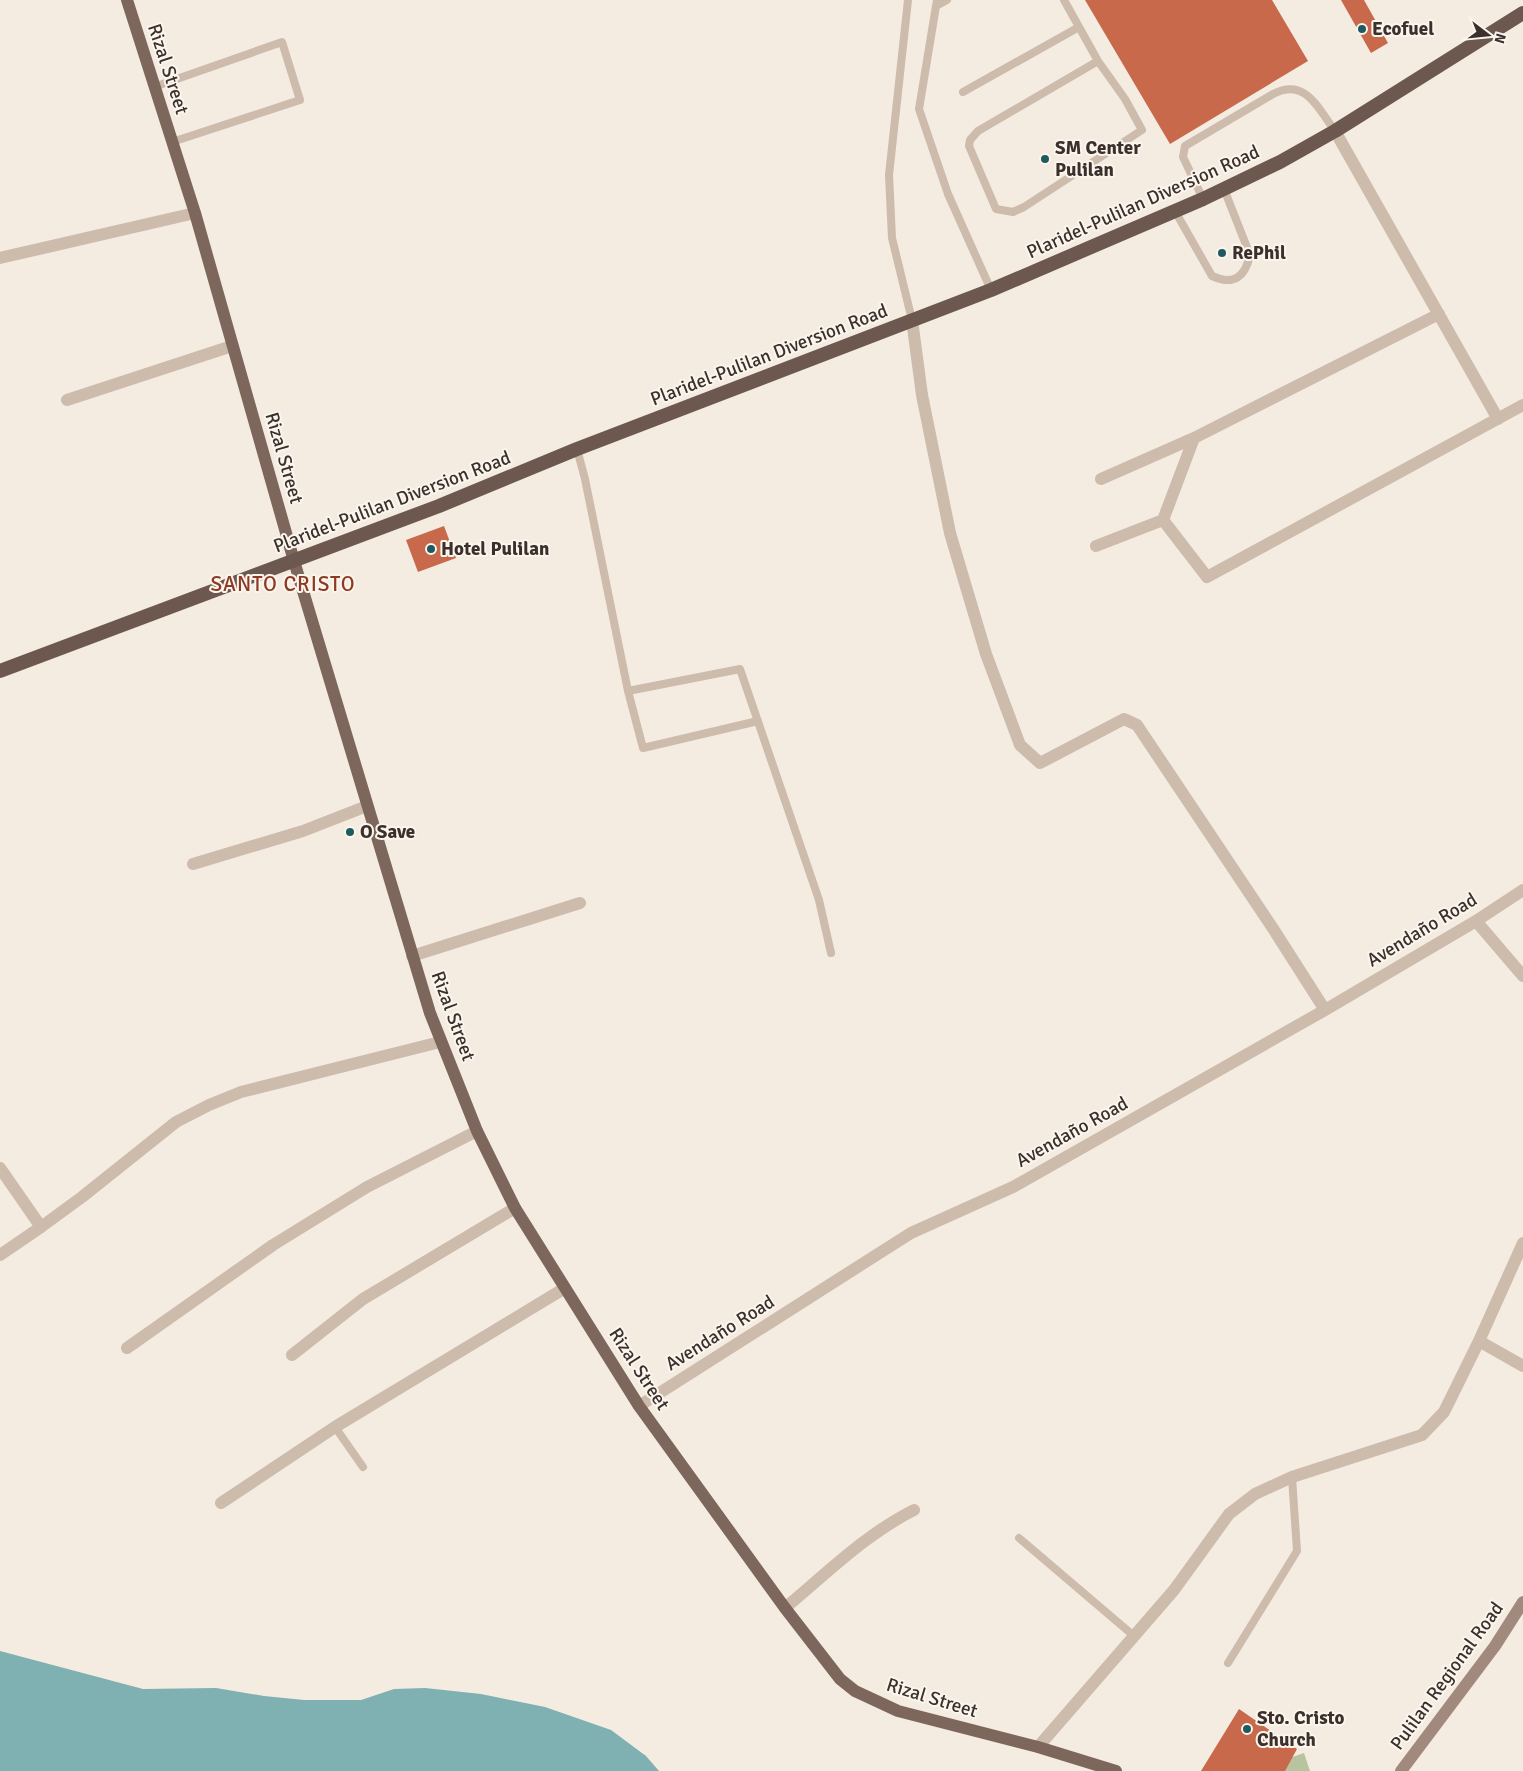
<svg xmlns="http://www.w3.org/2000/svg" width="1523" height="1771" font-family="Signika,sans-serif">
<rect width="100%" height="100%" fill="#f4ebe1"/>
<!-- green -->
<path fill="#b8c4a0" d="M1304,1753L1310,1771H1274L1272,1764Z"/>
<!-- water -->
<path fill="#7fb0b2" d="M0,1651L143,1689L216,1688L264,1696L304,1700H361L394,1689L425,1688L481,1694L545,1707L611,1730L646,1756L659,1771H0Z"/>
<!-- building -->
<path fill="#c8694b" d="M1085,0H1272L1308,61L1170,144Z
M1341,0H1364L1388,43L1371,53Z
M444,526L456,558L418,572L406,540Z
M1239,1709L1297,1749L1285,1771H1201Z"/>
<g fill="none" stroke-linecap="round" stroke-linejoin="round">
<!-- service -->
<path stroke="#cdbbac" stroke-width="8" d="M908,0L889,175L892,238L912,320
M937,0L919,109L948,194L991,290
M1064,0L1098,61L1125,99L1142,130L1024,207L1013,212L996,209L969,146L970,140L978,131L1098,61
M936,6L947,0
M154,87L282,42L300,100L172,142
M963,92L1079,27
M1203,199L1183,157L1185,146L1273,94C1306,77 1318,109 1335,131
M1175,211L1212,276C1234,286 1245,277 1250,255L1224,189
M577,449L585,479L628,691L740,669L819,900L831,953
M628,691L643,748L758,721
M335,1427L363,1467
M1019,1538L1134,1636
M1228,1663L1297,1551L1292,1477"/>
<!-- minor -->
<path stroke="#cdbbac" stroke-width="12" d="M1335,131L1498,419
M0,258L195,213
M912,320L922,395L950,533L986,654L1020,745L1040,763L1124,719L1137,725L1274,930L1325,1010
M67,400L232,346
M1194,438L1163,520L1207,577L1523,405
M1101,479L1194,438L1439,314
M1096,546L1163,520
M193,864L303,831L367,806
M1476,921L1523,976
M412,956L580,903
M0,1168L41,1227
M0,1255L41,1227L82,1197L176,1122L209,1105L241,1092L440,1042
M1479,1341L1523,1366
M127,1348L273,1245L367,1187L477,1131
M292,1355L363,1299L515,1208
M639,1406L911,1233L1013,1187L1325,1010L1476,921L1523,890
M221,1503L335,1427L565,1288
M785,1608C827,1573 866,1534 914,1510
M1038,1747L1174,1590L1229,1514L1255,1494L1292,1477L1422,1435L1444,1412L1479,1341L1523,1243"/>
<!-- secondary -->
<path stroke="#a18a7d" stroke-width="12" d="M1401,1771L1495,1646L1523,1602"/>
<!-- primary -->
<path stroke="#7d675c" stroke-width="12" d="M127,0L195,213L294,561L430,1013L477,1131L515,1208L639,1406L785,1608L840,1679L855,1691L898,1711L1038,1747L1116,1771"/>
<!-- trunk -->
<path stroke="#6c584f" stroke-width="14" d="M0,671L439,506L577,449L991,290L1203,199L1280,162L1335,131L1523,13"/>
</g>
<!-- markers -->
<g fill="#1f5a5e" stroke="#fbf5ee" stroke-width="2">
<circle cx="1362" cy="29" r="5"/>
<circle cx="1045" cy="159" r="5"/>
<circle cx="1222" cy="253" r="5"/>
<circle cx="431" cy="549" r="5"/>
<circle cx="350" cy="832" r="5"/>
<circle cx="1247" cy="1729" r="5"/>
</g>
<g text-anchor="middle" dominant-baseline="central" stroke-width="4" stroke-linejoin="round" paint-order="stroke">
<!-- poi labels -->
<g font-size="19" font-weight="bold" fill="#3b302b" stroke="#fbf5ee" text-anchor="start">
<text x="1372" y="29">Ecofuel</text>
<text x="1055" y="148">SM Center<tspan x="1055" dy="22">Pulilan</tspan></text>
<text x="1232" y="253">RePhil</text>
<text x="441" y="549">Hotel Pulilan</text>
<text x="360" y="832">O Save</text>
<text x="1257" y="1718">Sto. Cristo<tspan x="1257" dy="22">Church</tspan></text>
</g>
<!-- street labels -->
<g font-size="19" fill="#3b302b" stroke="#fbf5ee">
<text transform="translate(168 69) rotate(72)">Rizal Street</text>
<text transform="translate(1143 202) rotate(-24)">Plaridel-Pulilan Diversion Road</text>
<text transform="translate(769 355) rotate(-21)">Plaridel-Pulilan Diversion Road</text>
<text transform="translate(284 458) rotate(74)">Rizal Street</text>
<text transform="translate(392 502) rotate(-21)">Plaridel-Pulilan Diversion Road</text>
<text transform="translate(1422 930) rotate(-31)">Avendaño Road</text>
<text transform="translate(453 1016) rotate(70)">Rizal Street</text>
<text transform="translate(1072 1132) rotate(-29)">Avendaño Road</text>
<text transform="translate(720 1333) rotate(-32)">Avendaño Road</text>
<text transform="translate(639 1369) rotate(57)">Rizal Street</text>
<text transform="translate(1447 1676) rotate(-54)">Pulilan Regional Road</text>
<text transform="translate(932 1698) rotate(17)">Rizal Street</text>
</g>
<!-- quarter labels -->
<g font-size="21" letter-spacing="1" fill="#8c3b22" stroke="#fbf5ee">
<text x="283" y="584">SANTO CRISTO</text>
</g>
</g>
<!-- north arrow -->
<g transform="translate(1488 35) rotate(106)" stroke="#fbf5ee" stroke-width="4" paint-order="stroke">
<path d="M0-4L9 19L0 12L-9 19Z" fill="#3b302b"/>
<text y="-8" font-size="14" font-weight="bold" text-anchor="middle" fill="#3b302b">N</text>
</g>
</svg>
